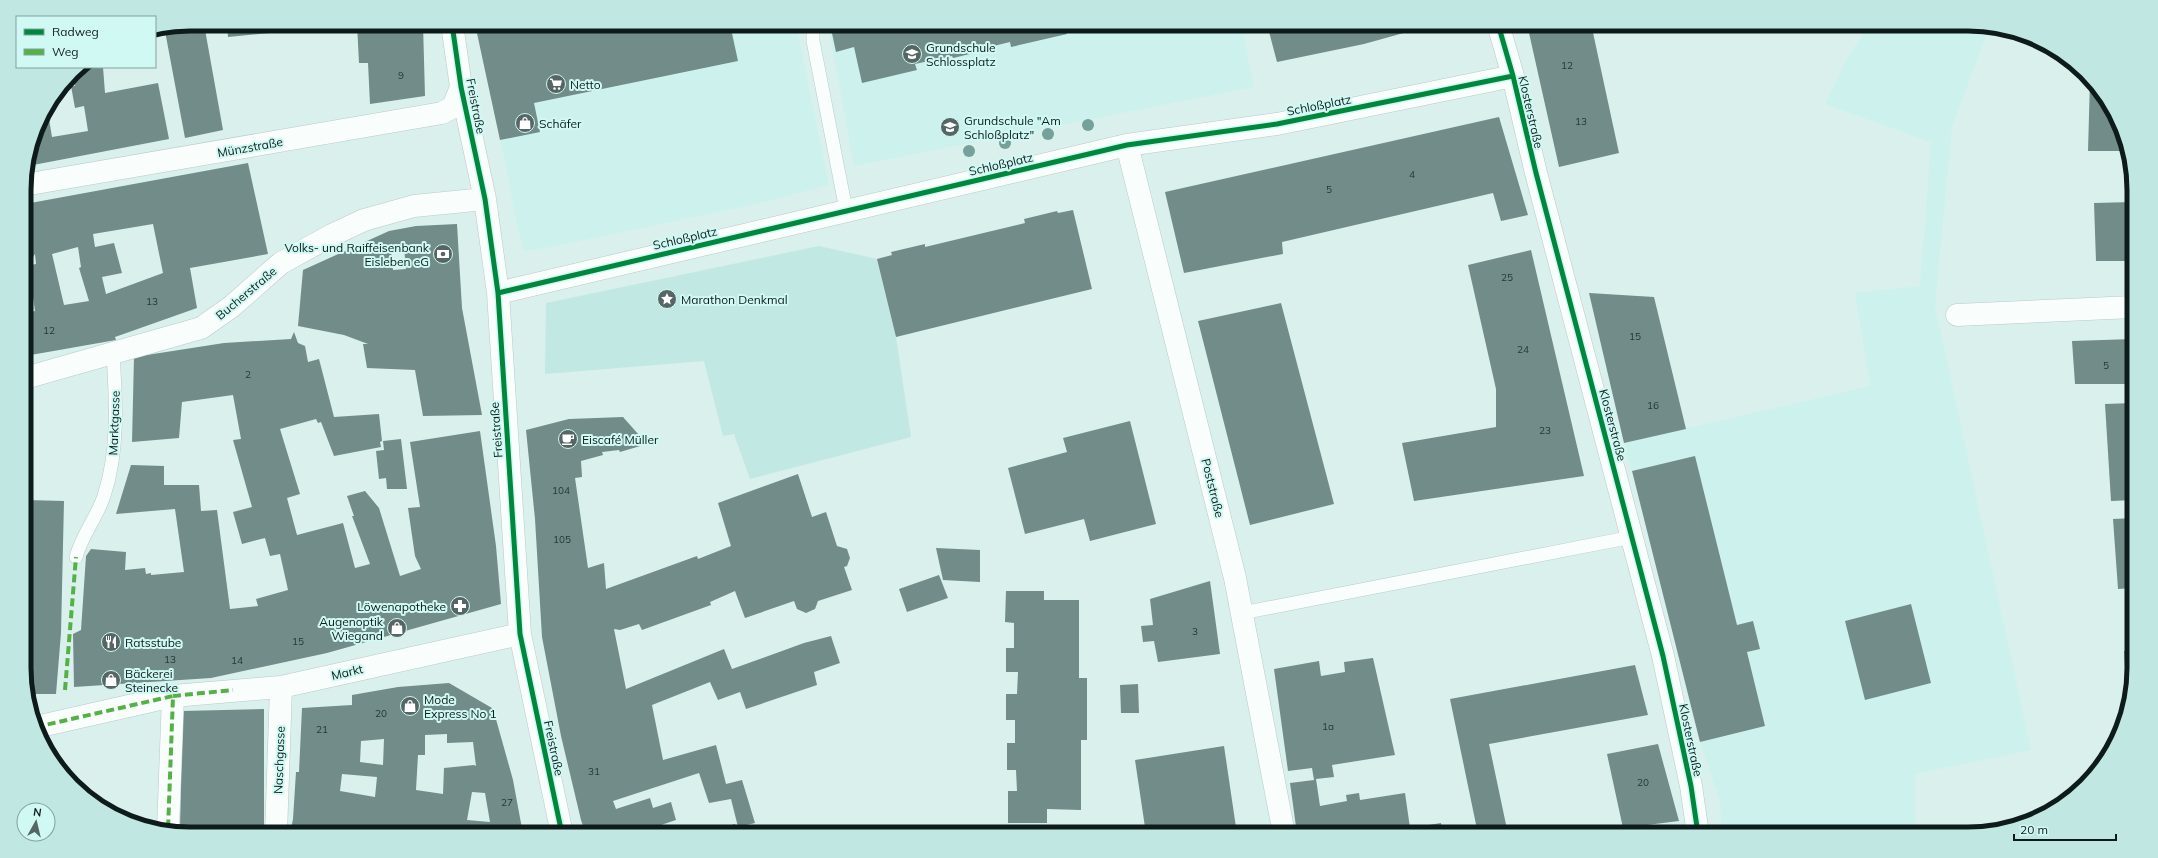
<svg xmlns="http://www.w3.org/2000/svg" width="2158" height="858" font-family="Mulish,sans-serif">
<rect width="100%" height="100%" fill="#daf0ed"/>
<!-- built -->
<path fill="#cdf2ee" d="M475,24H796L829,185L747,206L551,247L524,251L517,227L507,171Z
M828,24H1241L1254,87L854,166Z
M1869,24H1968L1989,28L1952,127L1935,306L2031,750L1915,774V834H1722L1720,802L1700,742L1765,726L1747,652L1760,648L1753,621L1737,625L1695,456L1632,471L1624,443L1870,386L1855,293L1920,286L1931,142L1825,104L1847,59Z"/>
<!-- green -->
<path fill="#c1e8e3" d="M819,246L877,259L896,337L911,437L750,479L734,434L723,436L704,361L545,374L546,303Z"/>
<!-- building -->
<path fill="#728c8a" fill-rule="evenodd" d="M204,24L223,130L185,138L165,31Z
M227,24H279L280,32L228,37Z
M357,24H423L425,96L370,104L368,63H359Z
M475,24H730L738,61L534,103L540,132L500,140Z
M830,24H1064L1067,34L1011,47L1010,42L973,51L974,53L953,58L952,56L915,64L917,70L862,83L854,47L836,52Z
M1267,24H1436L1364,44L1277,62Z
M1527,24H1607L1592,28L1619,153L1559,167Z
M79,67H103L105,93L158,83L169,139L28,166L43,114L48,113L52,137L88,131L84,106L75,108L71,86H75L73,75Z
M2090,80L2100,89L2121,126L2128,151H2088Z
M1499,117L1528,215L1501,221L1493,193L1282,242L1283,254L1184,273L1165,192Z
M248,163L268,254L190,268L197,308L115,337L116,340L25,356V313L35,311L29,269L31,265L36,264L35,254L32,259L25,264V204ZM153,224L163,273L106,294L102,277L122,273L114,243L95,247L93,234ZM78,247L81,267L79,268L89,301L64,305L52,254Z
M2133,202V261H2096L2094,203Z
M1073,210L1092,289L896,337L877,259L892,255L891,252L925,244V247L1025,223L1024,219L1057,211L1058,213Z
M457,224L462,308L482,415L423,416L415,370L367,368L363,344H368L344,335L298,326L303,270L389,231L416,226ZM404,247L406,269L393,270L391,249Z
M1531,250L1584,476L1414,501L1402,443L1496,427V389L1468,265Z
M1589,293L1654,297L1686,429L1624,443Z
M1281,303L1334,504L1250,525L1198,321Z
M294,332L298,343L305,346L308,362L319,359L334,417L379,414L382,441L380,442L381,447L334,456L321,422L318,423L316,419L280,429L300,494L287,498L297,535L343,523L355,568L370,564L352,516H354L347,496L365,491L379,508L400,576L421,569L415,556L408,508L420,507L410,442L480,431L496,546L501,604L327,653L211,678L74,687L73,634L81,630L86,556L91,549L126,552L125,570L145,568L146,574L151,573V575L184,572L175,509L116,514L131,465L164,466V485H199L201,511L217,510L230,609L258,606L256,599L288,590L280,554L270,556L265,538L242,544L233,512L252,507L233,440L241,439L233,395L182,402L179,438L132,442L134,357L224,343L291,339Z
M2133,339V384H2075L2072,341Z
M2133,403L2134,500L2111,501L2105,404Z
M623,417L647,444L620,452L619,450L602,452L603,455L581,461L582,477L575,478L588,568L604,563L606,589L697,556L698,559L731,546L718,503L798,474L812,517L826,512L837,546L847,549L850,558L847,566L844,567L852,590L818,601L815,609L806,613L797,609L794,601L745,618L735,591L710,602L711,605L642,630L639,624L620,630L614,629L626,689L724,649L732,669L804,643L831,636L840,663L814,672L817,685L746,709L740,692L718,700L710,682L652,705L663,760L716,745L726,784L742,780L755,823L738,827L731,799L709,803L699,773L613,801L616,809L650,798L653,808L671,802L676,820L658,826L659,834H586L581,820L561,736L542,637L535,519L526,430L569,419Z
M1130,421L1156,524L1090,541L1084,519L1025,534L1008,468L1067,452L1063,438Z
M401,439L407,489H387L386,478L379,479L376,451L384,450L383,441Z
M1695,456L1737,625L1753,621L1760,649L1747,652L1765,726L1700,742L1632,471Z
M26,500L64,501L61,633L56,694H27Z
M2134,518V588L2118,589L2113,519Z
M936,548L980,550V582L943,580Z
M939,575L948,598L907,612L899,589Z
M1210,581L1220,654L1158,662L1154,641L1143,642L1141,626L1153,625L1150,599Z
M1006,591H1044V600H1079V678H1087V740H1081V810L1047,809V823H1008V791H1017L1016,770H1007V743H1015V720H1006V694H1017L1018,672H1006V648H1014V623L1005,622Z
M1911,604L1931,683L1865,700L1845,621Z
M2134,650V668L2127,703L2124,651Z
M1373,658L1395,755L1332,765L1334,777L1316,779L1320,806L1347,801L1346,795L1359,793L1360,800L1405,793L1410,828L1441,823L1443,834H1378V827L1330,834H1297L1290,783L1314,780L1312,768L1288,771L1274,669L1319,661L1321,676L1345,672L1344,662Z
M1635,665L1648,715L1489,744L1508,834H1478L1450,699Z
M449,683L492,708L494,712L513,780L523,834H290L293,819L296,772H299L302,708L352,705V695L398,687ZM447,734V743L473,742L476,766L474,765L444,768L443,794L416,790L418,755H425V735ZM384,739L383,765L360,762L361,741ZM342,774L377,777L375,797L340,791ZM472,792L485,793L490,822L467,820Z
M1138,684L1139,713H1121L1120,685Z
M264,709V834L180,832L182,711Z
M1658,744L1679,821L1623,828L1607,754Z
M1224,746L1237,834H1146L1135,760Z
M735,824L738,834H702Z
M983,826V834H926V828Z"/>
<g fill="none" stroke-linecap="round" stroke-linejoin="round">
<defs>
<path id="service" d="M813,24V41L846,210
M76,557C82,535 97,517 104,496C119,450 116,401 113,353
M1242,613L1632,537"/>
<path id="minor" d="M452,24L461,87L485,199L498,293L520,634L562,834
M1498,24L1513,76L1536,173L1663,656L1691,786L1698,834
M1127,145L1235,578L1284,834
M24,185L442,113L453,107L461,87
M498,293L1127,145L1277,124L1513,76
M1957,315L2133,307
M25,378L201,328L231,307L281,263L332,235L364,220L414,206L485,199
M173,696L281,687L520,634
M36,727L173,696L168,830
M276,834L281,687"/>
</defs>
<!-- service casing -->
<use href="#service" stroke="#b8cac8" stroke-width="14"/>
<!-- minor casing -->
<use href="#minor" stroke="#b8cac8" stroke-width="23"/>
<!-- service -->
<use href="#service" stroke="#f9fdfc" stroke-width="13"/>
<!-- minor -->
<use href="#minor" stroke="#f9fdfc" stroke-width="22"/>
<!-- quiet -->
<path stroke="#54b145" stroke-width="4" stroke-dasharray="8 4" stroke-linecap="butt" d="M65,690L76,557
M173,696L233,690
M36,727L173,696L168,830"/>
<defs>
<path id="cycleway" d="M452,24L461,87L485,199L498,293L520,634L562,834
M1498,24L1513,76L1536,173L1663,656L1691,786L1698,834
M498,293L1127,145L1277,124L1513,76"/>
</defs>
<!-- cycleway casing -->
<use href="#cycleway" stroke="#d1f9f4" stroke-width="8"/>
<!-- cycleway -->
<use href="#cycleway" stroke="#00873e" stroke-width="5"/>
</g>
<!-- trees -->
<g fill="#75a09b">
<circle cx="1088" cy="125" r="6"/>
<circle cx="1048" cy="134" r="6"/>
<circle cx="1005" cy="143" r="6"/>
<circle cx="969" cy="151" r="6"/>
</g>
<!-- icons -->
<defs>
<symbol id="school-disc" viewBox="-11 -11 22 22"><circle r="9.5" fill="#556664" stroke="#d1f9f4"/><path d="M0-5L7-2L0 1L-7-2ZM-4 1L0 2.5L4 1V4Q0 6-4 4Z" fill="#fff"/></symbol>
<symbol id="supermarket-disc" viewBox="-11 -11 22 22"><circle r="9.5" fill="#556664" stroke="#d1f9f4"/><path d="M-6-5.5h2.5l.6 2H6L4.5 2H-2.5L-4.4-4H-6ZM-1.5 3.2a1.3 1.3 0 1 0 .1 0ZM3 3.2a1.3 1.3 0 1 0 .1 0Z" fill="#fff"/></symbol>
<symbol id="shop-disc" viewBox="-11 -11 22 22"><circle r="9.5" fill="#556664" stroke="#d1f9f4"/><path d="M-5-2.5h2.3a2.7 3.5 0 0 1 5.4 0H5L5.5 6h-11ZM-1.5-2.5h3a1.5 2.3 0 0 0-3 0Z" fill="#fff"/></symbol>
<symbol id="bank-disc" viewBox="-11 -11 22 22"><circle r="9.5" fill="#556664" stroke="#d1f9f4"/><path d="M-6-4H6V4H-6ZM0-2.3a2.3 2.3 0 1 0 0 4.6a2.3 2.3 0 1 0 0-4.6Z" fill="#fff"/></symbol>
<symbol id="sight-disc" viewBox="-11 -11 22 22"><circle r="9.5" fill="#556664" stroke="#d1f9f4"/><path d="M0-6L1.8-2.2L6-1.7L2.9 1.2L3.7 5.4L0 3.3L-3.7 5.4L-2.9 1.2L-6-1.7L-1.8-2.2Z" fill="#fff"/></symbol>
<symbol id="cafe-disc" viewBox="-11 -11 22 22"><circle r="9.5" fill="#556664" stroke="#d1f9f4"/><path d="M-5.5-4.5H6V0H3Q3 3.5 0 3.5H-2.5Q-5.5 3.5-5.5 0ZM3-3.2v2h1.7v-2ZM-6 4.5H4V6H-6Z" fill="#fff"/></symbol>
<symbol id="pharmacy-disc" viewBox="-11 -11 22 22"><circle r="9.5" fill="#556664" stroke="#d1f9f4"/><path d="M-2-6h4v4h4v4h-4v4h-4v-4h-4v-4h4Z" fill="#fff"/></symbol>
<symbol id="restaurant-disc" viewBox="-11 -11 22 22"><circle r="9.5" fill="#556664" stroke="#d1f9f4"/><path d="M-5-6h1v4h1v-4h1v4h1v-4h1v5L-1.5 .5V6h-2V.5L-5-1ZM5-6V6H3V1.5H1.5Q1.5-4 5-6Z" fill="#fff"/></symbol>
</defs>
<g fill-rule="evenodd">
<use href="#school-disc" x="901" y="43" width="22" height="22"/>
<use href="#supermarket-disc" x="545" y="73" width="22" height="22"/>
<use href="#shop-disc" x="514" y="112" width="22" height="22"/>
<use href="#school-disc" x="939" y="116" width="22" height="22"/>
<use href="#bank-disc" x="432" y="243" width="22" height="22"/>
<use href="#sight-disc" x="656" y="288" width="22" height="22"/>
<use href="#cafe-disc" x="557" y="428" width="22" height="22"/>
<use href="#pharmacy-disc" x="449" y="595" width="22" height="22"/>
<use href="#shop-disc" x="386" y="617" width="22" height="22"/>
<use href="#restaurant-disc" x="100" y="631" width="22" height="22"/>
<use href="#shop-disc" x="100" y="669" width="22" height="22"/>
<use href="#shop-disc" x="399" y="695" width="22" height="22"/>
</g>
<g text-anchor="middle" dominant-baseline="central" stroke-width="4" stroke-linejoin="round" paint-order="stroke">
<!-- number labels -->
<g font-size="10" fill="#263837">
<text x="1567" y="65">12</text>
<text x="401" y="75">9</text>
<text x="1581" y="121">13</text>
<text x="1412" y="174">4</text>
<text x="1329" y="189">5</text>
<text x="1507" y="277">25</text>
<text x="152" y="301">13</text>
<text x="49" y="330">12</text>
<text x="1635" y="336">15</text>
<text x="1523" y="349">24</text>
<text x="2106" y="365">5</text>
<text x="248" y="374">2</text>
<text x="1653" y="405">16</text>
<text x="1545" y="430">23</text>
<text x="561" y="490">104</text>
<text x="562" y="539">105</text>
<text x="1195" y="631">3</text>
<text x="298" y="641">15</text>
<text x="170" y="659">13</text>
<text x="237" y="660">14</text>
<text x="381" y="713">20</text>
<text x="1328" y="726">1a</text>
<text x="322" y="729">21</text>
<text x="594" y="771">31</text>
<text x="1643" y="782">20</text>
<text x="507" y="802">27</text>
</g>
<!-- poi labels -->
<g font-size="12" fill="#0d1c1b" stroke="#d1f9f4" text-anchor="start">
<text x="926" y="47">Grundschule<tspan x="926" dy="14">Schlossplatz</tspan></text>
<text x="570" y="84">Netto</text>
<text x="964" y="120">Grundschule "Am<tspan x="964" dy="14">Schloßplatz"</tspan></text>
<text x="539" y="123">Schäfer</text>
<text x="429" y="247" text-anchor="end">Volks- und Raiffeisenbank<tspan x="429" dy="14">Eisleben eG</tspan></text>
<text x="681" y="299">Marathon Denkmal</text>
<text x="582" y="439">Eiscafé Müller</text>
<text x="446" y="606" text-anchor="end">Löwenapotheke</text>
<text x="383" y="621" text-anchor="end">Augenoptik<tspan x="383" dy="14">Wiegand</tspan></text>
<text x="125" y="642">Ratsstube</text>
<text x="125" y="673">Bäckerei<tspan x="125" dy="14">Steinecke</tspan></text>
<text x="424" y="699">Mode<tspan x="424" dy="14">Express No 1</tspan></text>
</g>
<!-- street labels -->
<g font-size="12" fill="#0d1c1b" stroke="#d1f9f4">
<text transform="translate(1319 105) rotate(-11)">Schloßplatz</text>
<text transform="translate(476 106) rotate(79)">Freistraße</text>
<text transform="translate(1531 112) rotate(77)">Klosterstraße</text>
<text transform="translate(250 147) rotate(-10)">Münzstraße</text>
<text transform="translate(1001 164) rotate(-13)">Schloßplatz</text>
<text transform="translate(685 238) rotate(-13)">Schloßplatz</text>
<text transform="translate(246 293) rotate(-40)">Bucherstraße</text>
<text transform="translate(114 423) rotate(-88)">Marktgasse</text>
<text transform="translate(1613 425) rotate(75)">Klosterstraße</text>
<text transform="translate(496 430) rotate(-94)">Freistraße</text>
<text transform="translate(1213 488) rotate(76)">Poststraße</text>
<text transform="translate(347 672) rotate(-13)">Markt</text>
<text transform="translate(1691 740) rotate(78)">Klosterstraße</text>
<text transform="translate(554 748) rotate(78)">Freistraße</text>
<text transform="translate(279 760) rotate(-88)">Naschgasse</text>
</g>
</g>
<!-- crop -->
<path d="M0 0H2158V858H0ZM190 31H1968A159 159 0 0 1 2127 190V668A159 159 0 0 1 1968 827H190A159 159 0 0 1 31 668V190A159 159 0 0 1 190 31Z" fill="#c1e7e3" fill-rule="evenodd"/>
<path fill="none" stroke="#0d1c1b" stroke-width="5" d="M190 31H1968A159 159 0 0 1 2127 190V668A159 159 0 0 1 1968 827H190A159 159 0 0 1 31 668V190A159 159 0 0 1 190 31Z"/>
<!-- legend -->
<rect x="16" y="16" width="140" height="52" fill="#d1f9f4" stroke="#83a19d"/>
<rect x="24" y="29" width="20" height="6" fill="#00873e" stroke="#83a19d"/>
<text x="52" y="36" font-size="12" fill="#0d1c1b">Radweg</text>
<rect x="24" y="49" width="20" height="6" fill="#54b145" stroke="#83a19d"/>
<text x="52" y="56" font-size="12" fill="#0d1c1b">Weg</text>
<!-- north arrow -->
<g transform="translate(36 822) rotate(8)"><circle r="19" fill="#d1f9f4" stroke="#83a19d"/>
<path d="M0-3L7 15L0 10L-7 15Z" fill="#556664"/>
<text y="-6" font-size="11" font-weight="bold" text-anchor="middle" fill="#0d1c1b">N</text>
</g>
<!-- scale -->
<path d="M2014 834v6h102v-6" fill="none" stroke="#0d1c1b" stroke-width="2"/>
<text x="2020" y="834" font-size="12" fill="#0d1c1b" stroke="#d1f9f4" stroke-width="3" paint-order="stroke">20 m</text>
</svg>
